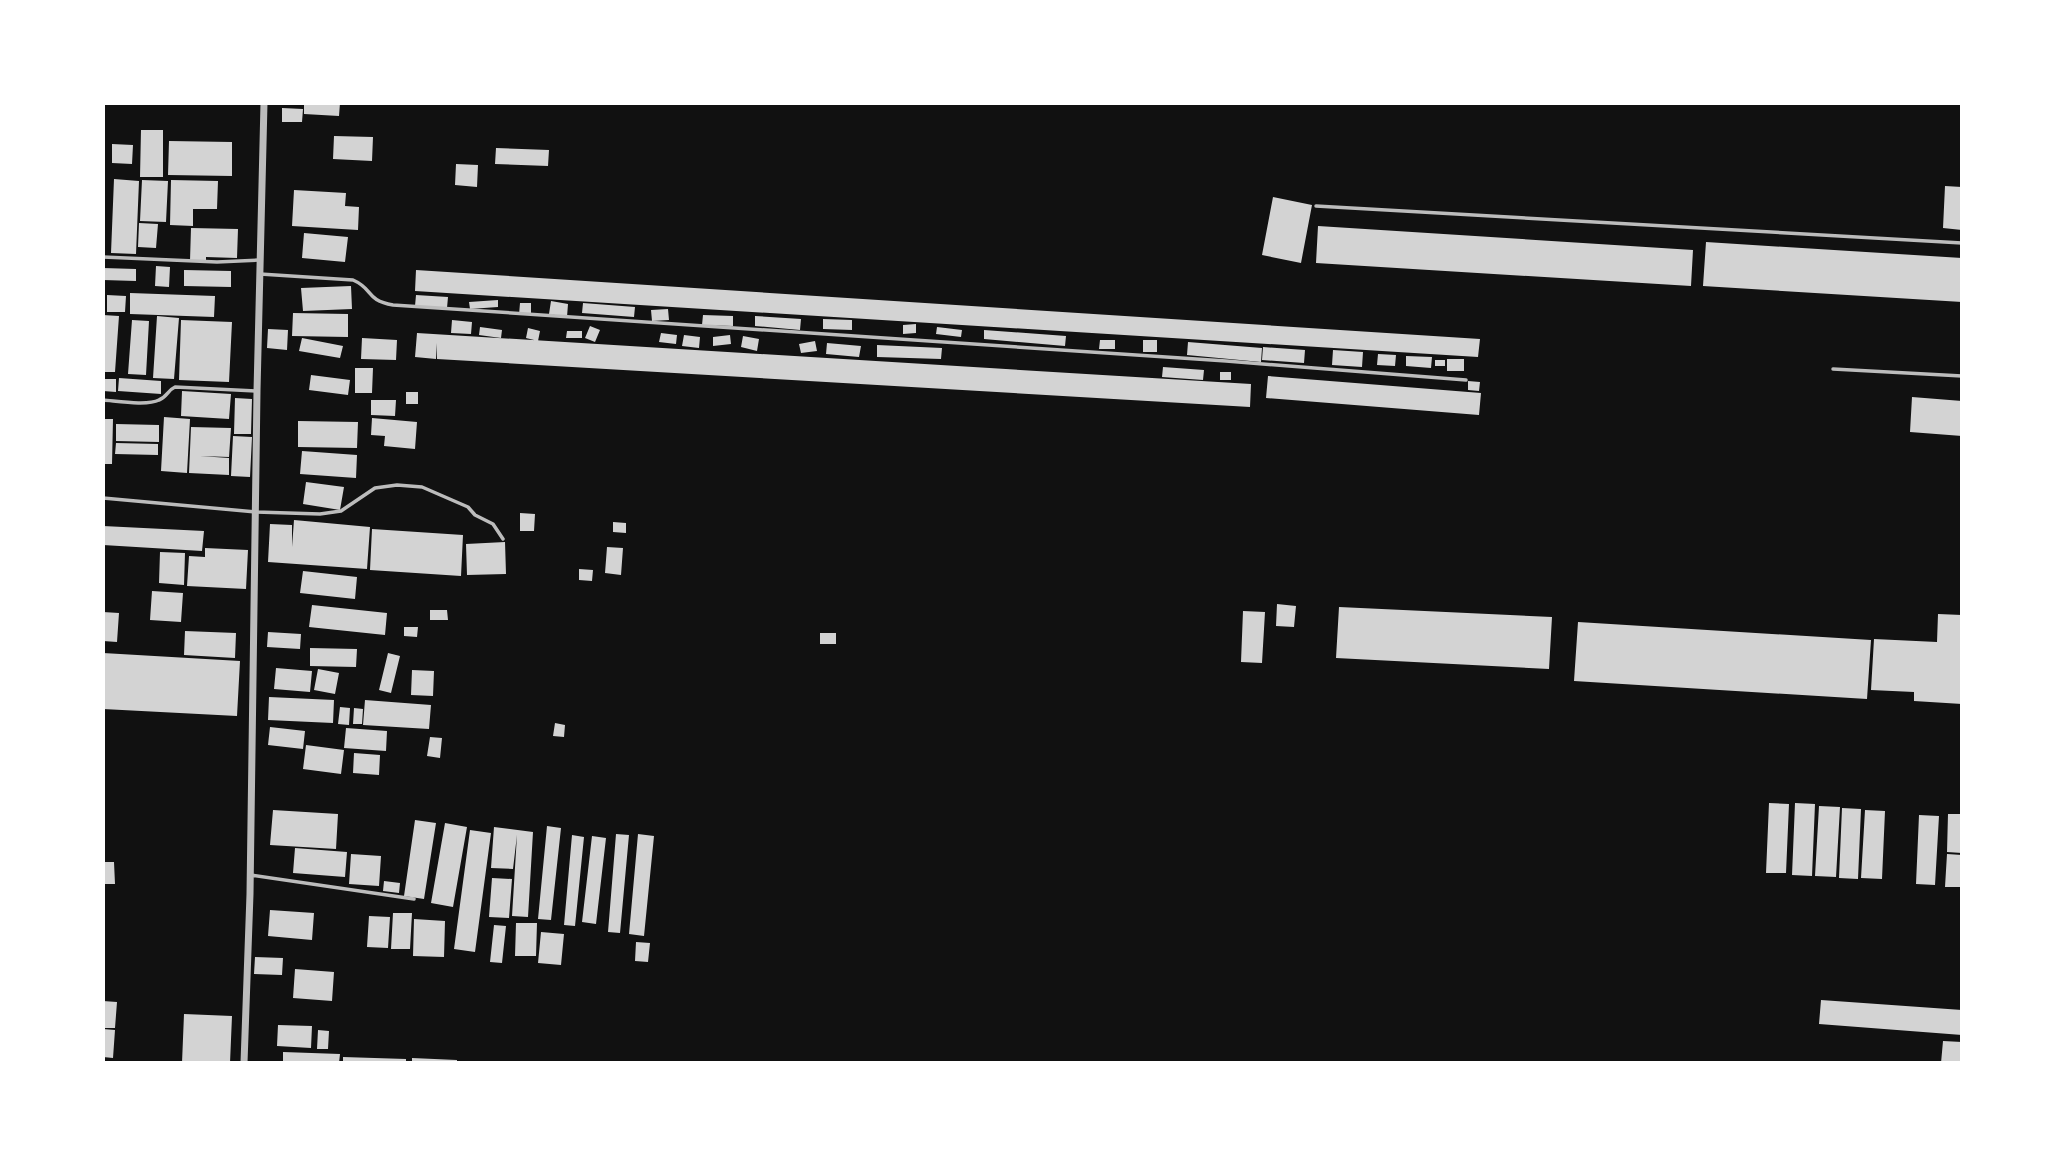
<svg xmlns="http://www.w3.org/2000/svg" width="2065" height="1166" font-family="'Sofia Sans Condensed',sans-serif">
<rect width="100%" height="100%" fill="#111"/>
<!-- building -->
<path fill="#d3d3d3" d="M304,103H340L339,116L304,114Z
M282,108L303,109L302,122H282Z
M141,130H163V177H140Z
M334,136L373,137L372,161L333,159Z
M169,141L232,142V176L168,175Z
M112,144L133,145L132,164L112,163Z
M496,148L549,150L548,166L495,164Z
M456,164L478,165L477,187L455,185Z
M114,179L139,181L136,254L111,253Z
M142,180L168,181L166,222L140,221Z
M171,180L218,181L217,209H193V226L170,225Z
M1945,186L1962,187V230L1943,228Z
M294,190L346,193L345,206L359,207L358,230L292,226Z
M1273,197L1312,205L1301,263L1262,255Z
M139,223L158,224L156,248L138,247Z
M1318,226L1693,250L1691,286L1316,263Z
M191,228L238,229L237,258L206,257V261H190Z
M304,233L348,237L345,262L302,258Z
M1706,242L1962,258V302L1703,286Z
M156,266L170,267L169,287L155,286Z
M103,268L136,269V281L103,280Z
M184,270L231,271V287L184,286Z
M416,270L1480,339L1478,357L415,291Z
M351,286L352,309L303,311L301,288Z
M130,293L215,296L214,317L130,314Z
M107,295L126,296L125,312H107Z
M416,295L448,297L447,308L415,306Z
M498,300V307L470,309L469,302Z
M551,301L568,304L567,317L549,314Z
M520,303H531V315H519Z
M583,303L635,307L634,317L582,313Z
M668,309L669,320L652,321L651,310Z
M293,313L348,314V337L292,336Z
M103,315L119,316L115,372H103Z
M703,315L733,316V326L702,325Z
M157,316L179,318L174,379L153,378Z
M755,316L801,319L800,330L755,326Z
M823,319L852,320V330L823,329Z
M132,320L149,321L146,375L128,374Z
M181,320L232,322L229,382L179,380Z
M452,320L472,322L471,334L451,333Z
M916,324V333L903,334V325Z
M590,326L600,330L595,342L585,338Z
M480,327L502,330L501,338L479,335Z
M937,327L962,330L961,337L936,334Z
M528,328L540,331L538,341L526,338Z
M268,329L288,330L287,350L267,348Z
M984,330L1066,336L1065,346L984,339Z
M567,331H582V338H566Z
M417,333L1251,384L1250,407L437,359V343L436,359L415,357Z
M661,333L677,335L676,344L659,342Z
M684,335L700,337L699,348L682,346Z
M730,335L731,344L713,346V337Z
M743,336L759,339L757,351L741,347Z
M302,338L343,346L340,358L299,351Z
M362,338L397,340L396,360L361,359Z
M1100,340H1115V349H1099Z
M1143,340H1157V352H1143Z
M815,341L817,351L801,353L799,344Z
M1188,342L1262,348L1261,362L1187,355Z
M827,343L861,346L859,357L826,354Z
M877,345L942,348L941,359L877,357Z
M1263,347L1305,350L1304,363L1262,360Z
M1333,350L1363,352L1362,367L1332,365Z
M1378,354L1396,355L1395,366L1377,365Z
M1406,356L1432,357L1431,368L1406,366Z
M1447,359H1464V371H1447Z
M1435,360H1445V366H1435Z
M1163,367L1204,370L1203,380L1162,377Z
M355,368H373L372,393H355Z
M1220,372H1231V380H1220Z
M311,375L350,380L348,395L309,390Z
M1268,376L1481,393L1479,415L1266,398Z
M119,378L161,381V394L118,391Z
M103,379H116V392L103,391Z
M1468,381L1480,382L1479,391L1468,390Z
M182,391L231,394L229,419L181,416Z
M406,392H418V404H406Z
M1912,397L1962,401V436L1910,432Z
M235,398L252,399L251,434H234Z
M371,400H396L395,416L371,415Z
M164,417L190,419L187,473L161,471Z
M372,418L417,422L415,449L384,446L385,436L371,435Z
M103,419H113L112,464H103Z
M298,421L358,422L357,448L298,447Z
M116,424L159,425V442L116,441Z
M191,427L231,428L229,457L200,456L229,458V475L189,473Z
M233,436L252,437L250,477L231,476Z
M116,443L158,444V455L115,454Z
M302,451L357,455L356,478L300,474Z
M306,482L344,487L340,510L303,504Z
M520,513L535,514L534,531H520Z
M294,520L370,527L367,569L268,562L270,524L292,525V547Z
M613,522L626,523V533L613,532Z
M103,526L204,531L202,551L103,545Z
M372,529L463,535L461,576L370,570Z
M505,542L506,574L467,575L466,544Z
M607,547L623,548L621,575L605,573Z
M205,548L248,550L246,589L187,586L189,556L205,557Z
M160,552L185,553L184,585L159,583Z
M579,569L593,570L592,581L579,580Z
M303,571L357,577L355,599L300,593Z
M152,591L183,593L181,622L150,620Z
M1277,604L1296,606L1294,627L1276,626Z
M312,605L387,613L385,635L309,627Z
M1339,607L1552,617L1549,669L1336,658Z
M430,610H447L448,620H430Z
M1243,611L1265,612L1262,663L1241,662Z
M103,612L119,613L117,642L103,641Z
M1938,614L1962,615V704L1914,701V692L1871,690L1874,639L1937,642Z
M1578,622L1871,640L1867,699L1574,681Z
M404,627H418L417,637L404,636Z
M185,631L236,633L235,658L184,655Z
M268,632L301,634L300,649L267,647Z
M820,633H836V644H820Z
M310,648L357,649L356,667L310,666Z
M103,653L240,661L237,716L103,709Z
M388,653L400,656L391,693L379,690Z
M276,668L312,671L310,692L274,689Z
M318,669L339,673L335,694L314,690Z
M412,670L434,671L433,696L411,695Z
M269,697L334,700L333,723L268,720Z
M365,700L431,705L429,729L363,725Z
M340,707L350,708L349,725L338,724Z
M354,708L363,709L362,724H353Z
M555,723L565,725L564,737L553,736Z
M270,727L305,731L303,749L268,745Z
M346,728L387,731L386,751L344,748Z
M430,737L442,738L440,758L427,756Z
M306,745L344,750L341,774L303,769Z
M354,753L380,755L379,775L353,773Z
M1769,803L1789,804L1786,873H1766Z
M1795,803L1815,804L1812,876L1792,875Z
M1819,806L1840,807L1836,877L1815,876Z
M1842,808L1861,809L1858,879L1839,878Z
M273,810L338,814L336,849L270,845Z
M1865,810L1885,811L1882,879L1861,878Z
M1948,814H1962V853L1947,852Z
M1919,815L1939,816L1935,885L1916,884Z
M415,820L436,823L424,899L404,896Z
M445,823L467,827L453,907L431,903Z
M547,826L561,828L551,920L538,919Z
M494,827L533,832L528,917L512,916L517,835L513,869L491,868Z
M470,830L491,833L475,952L454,949Z
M616,834L629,835L620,933L608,932Z
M638,834L654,836L644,936L629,934Z
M572,835L584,837L575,926L564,925Z
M592,836L606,838L596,924L582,922Z
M295,848L347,852L345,877L293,873Z
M351,854L381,856L379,886L349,884Z
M1947,854L1962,855V887H1945Z
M103,862H114L115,884H103Z
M492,878L512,879L509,918L489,917Z
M384,881L400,883L399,893L383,891Z
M270,910L314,913L312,940L268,936Z
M393,913H412L410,949H391Z
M369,916L390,917L388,948L367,947Z
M414,919L445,921L444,957L413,956Z
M516,923H537L536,956H515Z
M494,925L506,926L502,963L490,962Z
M541,932L564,934L561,965L538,963Z
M636,942L650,943L648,962L635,961Z
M255,957L283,958L282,975L254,974Z
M295,969L334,972L332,1001L293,998Z
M1821,1000L1962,1010V1035L1819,1024Z
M103,1001L117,1002L115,1028H103Z
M184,1014L232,1016L230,1063H182Z
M278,1025L312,1026L311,1048L277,1046Z
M103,1029L115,1030L113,1058L103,1057Z
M318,1030L329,1031L328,1049H317Z
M1943,1041L1962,1042L1961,1063H1941Z
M283,1052L340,1054L339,1063H283Z
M343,1057L406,1059V1063H343Z
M412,1058L457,1060V1063H412Z"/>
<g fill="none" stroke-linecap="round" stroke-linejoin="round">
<!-- service -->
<path stroke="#bcbcbc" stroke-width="3.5" d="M1316,206L1962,243
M103,257L217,262L259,260
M260,274L353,280C374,289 365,300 393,305L1226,361L1466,380
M1833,369L1962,376
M103,400C117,401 147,406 159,400C167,397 168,390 175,387L257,391
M103,498L256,512L320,514L341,511L375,488L397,485L422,487L468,507L475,515L493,524L503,539
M250,875L414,899"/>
<!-- minor -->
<path stroke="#bcbcbc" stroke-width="7" d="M244,1063L250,894L257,391L264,103"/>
</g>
<!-- border -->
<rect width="2065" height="1166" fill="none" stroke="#ffffff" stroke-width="210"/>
</svg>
